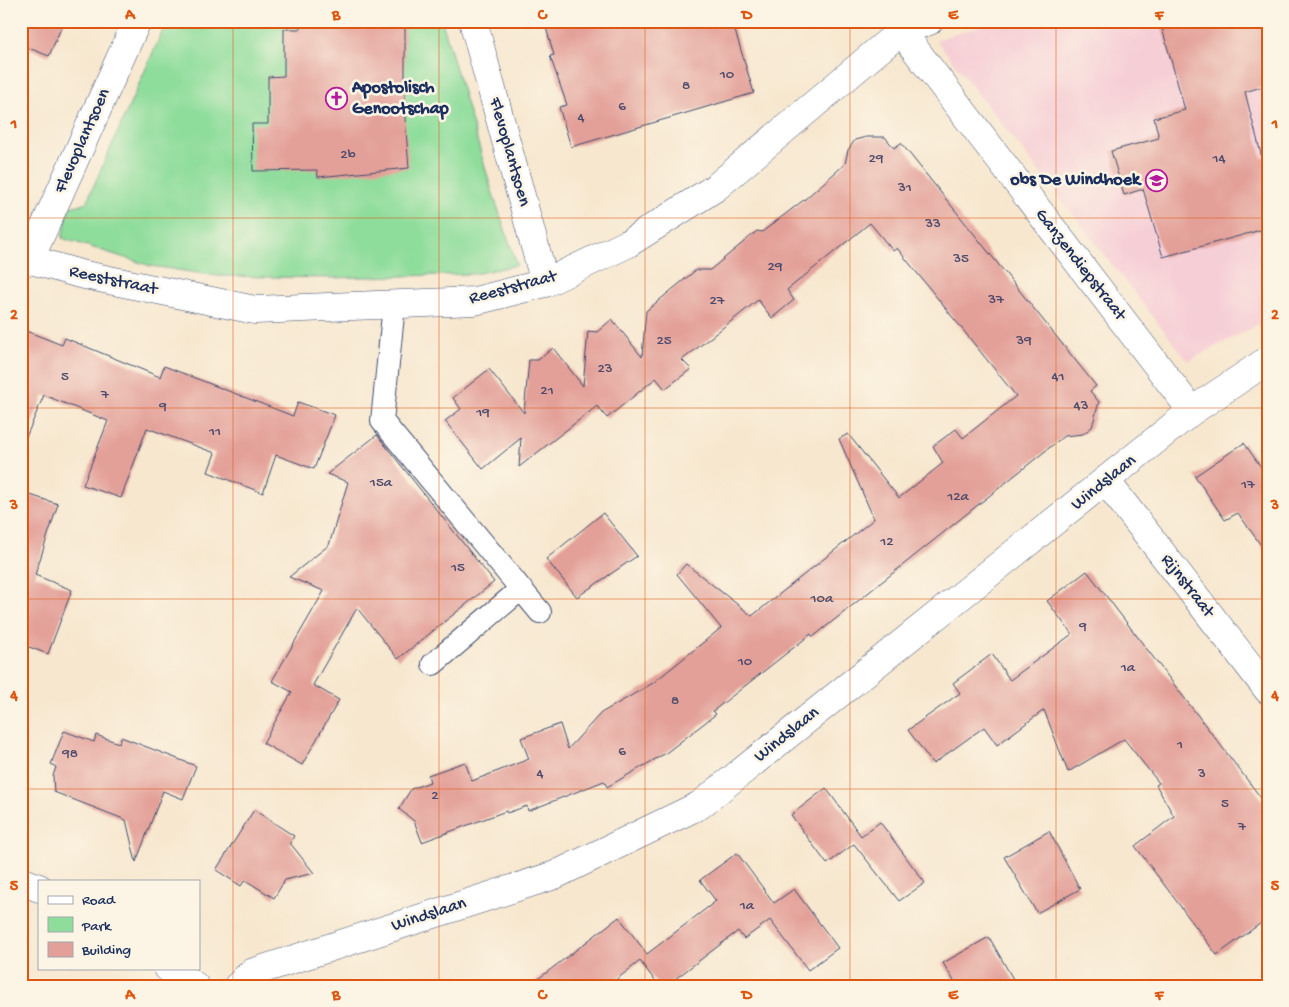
<svg xmlns="http://www.w3.org/2000/svg" width="1289" height="1007" font-family="'Gochi Hand',sans-serif">
<rect width="100%" height="100%" fill="#fcf5e5"/>
<filter id="ink" filterUnits="userSpaceOnUse"><feTurbulence type="fractalNoise" baseFrequency=".02" numOctaves="2"/><feDisplacementMap in="SourceGraphic" scale="10" xChannelSelector="R" yChannelSelector="G"/><feConvolveMatrix kernelMatrix="1 2 1 2 8 2 1 2 1" color-interpolation-filters="sRGB"/></filter>
<filter id="wash" filterUnits="userSpaceOnUse"><feTurbulence type="fractalNoise" baseFrequency=".0096" numOctaves="4" result="noise"/><feDisplacementMap in="SourceGraphic" scale="20" xChannelSelector="R" yChannelSelector="G"/><feGaussianBlur stdDeviation="1.12" result="paint"/><feColorMatrix in="noise" values="0 0 0 0 0 0 0 0 0 0 0 0 0 0 0 0 0 1.4 0 .05"/><feComposite in="paint" operator="in"/></filter>
<g filter="url(#wash)">
<rect width="100%" height="100%" fill="#f7e7cf"/>
<!-- built -->
<path fill="#f6cfd6" d="M997,21H1268V319L1188,361L936,40Z"/>
<!-- green -->
<path fill="#8fdd9b" stroke="#55867c" d="M167,21H442L492,191L517,265L474,274L331,278L217,276L151,266L62,238L70,207L86,203Z"/>
<g id="blocks">
<!-- building -->
<path fill="#e3a099" d="M21,21H64L49,56L21,45Z
M300,21H405V118L409,168L318,177L317,170L253,171L252,124H268V77L284,76V29H300Z
M544,21H732L754,93L571,147L559,107L567,105L550,56L554,55Z
M1160,21H1268V85L1245,92L1262,158L1268,156V228L1163,257L1143,189L1124,195L1111,151L1159,138L1154,118L1185,110Z
M866,137H885L894,148L901,143L1096,386L1090,391L1099,402L1092,427L1083,434L1064,436L813,637L811,634L713,711L716,714L666,753L607,787L604,781L528,811L527,806L507,813L506,811L422,842L414,821L399,809L411,789L430,782L428,775L465,762L472,781L529,759L521,738L560,724L568,749L601,713L653,683L721,628L677,574L686,564L752,616L874,519L839,439L848,434L899,498L943,463L933,446L956,429L963,438L1016,396L897,248L893,251L870,223L787,290L794,300L772,318L758,300L682,360L691,369L665,389L656,378L607,418L597,406L519,467L521,438L483,469L445,421L461,409L453,398L489,369L524,413L529,360H538L553,348L583,386L588,331L597,332L612,319L642,357L646,311L696,270H710L757,231L762,232L805,199L845,164L848,150L855,140Z
M21,329L62,345L65,338L160,377L164,366L293,416L298,402L335,415L314,469L276,455L263,493L208,472L215,453L147,428L121,498L83,485L108,421L44,395L21,449Z
M377,435L494,582L398,659L357,608L313,685L339,700L302,765L263,743L292,692L272,681L324,591L289,577L329,545L348,482L327,474Z
M1244,443L1268,477V555L1238,513L1225,520L1195,476Z
M21,492L58,504L35,575L72,590L48,654L21,644Z
M603,513L637,556L577,597L546,559Z
M1087,571L1268,807V918L1217,955L1135,846L1174,816L1156,785L1159,783L1124,739L1068,772L1044,710L997,745L984,727L933,764L908,730L960,693L953,683L992,654L1010,680L1072,634L1047,601Z
M64,731L94,742L96,735L119,743L121,737L196,766L183,799L163,791L136,862L126,820L54,792L53,776L56,767L51,764Z
M826,788L861,836L880,822L925,883L899,901L854,844L827,864L791,815Z
M254,810L294,836L290,843L314,873L285,880L274,898L245,880L241,886L216,870Z
M1049,831L1080,889L1037,913L1004,857Z
M737,853L774,903L794,889L838,948L808,970L770,920L744,939L738,931L666,986H659L640,961L608,986H529L619,917L647,954L716,901L700,880Z
M989,937L1017,986H957L943,963Z"/>
</g>
</g>
<g filter="url(#ink)">
<use href="#blocks" fill-opacity="0" stroke="#3c4b6f" stroke-width="1"/>
<g fill="none" stroke-linecap="round" stroke-linejoin="round">
<defs>
<path id="service" d="M394,305L382,421L540,612
M433,664L521,589"/>
<path id="minor" d="M473,21L545,283
M896,21L901,31L1192,411
M21,257L80,274L255,310L475,301L545,283L627,244L715,188L901,31L929,21
M29,261L137,21
M1106,481L1268,690
M238,986L251,973L555,875L700,805L1192,411L1268,360"/>
<path id="tertiary" d="M21,881L39,888
M168,968L195,986"/>
</defs>
<!-- service casing -->
<use href="#service" stroke="#3c4b6f" stroke-width="24"/>
<!-- minor casing -->
<use href="#minor" stroke="#3c4b6f" stroke-width="29"/>
<!-- tertiary casing -->
<use href="#tertiary" stroke="#3c4b6f" stroke-width="29"/>
<!-- service -->
<use href="#service" stroke="#fff" stroke-width="22"/>
<!-- minor -->
<use href="#minor" stroke="#fff" stroke-width="28"/>
<!-- tertiary -->
<use href="#tertiary" stroke="#fff" stroke-width="28"/>
</g>
</g>
<!-- grid -->
<path fill="none" stroke="#de5710" stroke-width="1" stroke-opacity="0.55" d="M233,21V986M439,21V986M645,21V986M850,21V986M1056,21V986M21,218H1268M21,408H1268M21,599H1268M21,789H1268"/>
<!-- icons -->
<defs>
<symbol id="church-ring" viewBox="-11 -11 22 22"><circle r="9.5" fill="#fcf5e5" stroke="#b5179e" stroke-width="1.5"/><path d="M-1.2-6h2.4v3.5h3.3v2.4h-3.3V6h-2.4V-.1h-3.3v-2.4h3.3Z" fill="#b5179e"/></symbol>
<symbol id="school-ring" viewBox="-11 -11 22 22"><circle r="9.5" fill="#fcf5e5" stroke="#b5179e" stroke-width="1.5"/><path d="M0-5L7-2L0 1L-7-2ZM-4 1L0 2.5L4 1V4Q0 6-4 4Z" fill="#b5179e"/></symbol>
</defs>
<g fill-rule="evenodd">
<use href="#church-ring" x="324" y="86" width="25" height="25"/>
<use href="#school-ring" x="1144" y="168" width="25" height="25"/>
</g>
<g text-anchor="middle" dominant-baseline="central" stroke-width="5" stroke-linejoin="round" paint-order="stroke">
<!-- number labels -->
<g font-size="15" fill="#4d4b6d">
<text x="727" y="75">10</text>
<text x="686" y="86">8</text>
<text x="622" y="107">6</text>
<text x="581" y="118">4</text>
<text x="348" y="155">2b</text>
<text x="876" y="159">29</text>
<text x="1219" y="159">14</text>
<text x="905" y="188">31</text>
<text x="933" y="224">33</text>
<text x="961" y="259">35</text>
<text x="775" y="267">29</text>
<text x="996" y="300">37</text>
<text x="717" y="301">27</text>
<text x="664" y="341">25</text>
<text x="1024" y="341">39</text>
<text x="605" y="369">23</text>
<text x="65" y="377">5</text>
<text x="1058" y="377">41</text>
<text x="547" y="391">21</text>
<text x="105" y="395">7</text>
<text x="1081" y="406">43</text>
<text x="163" y="407">9</text>
<text x="483" y="413">19</text>
<text x="215" y="432">11</text>
<text x="381" y="483">15a</text>
<text x="1248" y="485">17</text>
<text x="958" y="497">12a</text>
<text x="887" y="542">12</text>
<text x="458" y="568">15</text>
<text x="822" y="599">10a</text>
<text x="1083" y="627">9</text>
<text x="745" y="662">10</text>
<text x="1128" y="668">1a</text>
<text x="675" y="701">8</text>
<text x="1180" y="745">1</text>
<text x="622" y="752">6</text>
<text x="70" y="754">98</text>
<text x="540" y="774">4</text>
<text x="1202" y="774">3</text>
<text x="435" y="796">2</text>
<text x="1225" y="804">5</text>
<text x="1242" y="827">7</text>
<text x="747" y="906">1a</text>
</g>
<!-- poi labels -->
<g font-size="18" font-weight="bold" fill="#1b2f5e" stroke="#fcf5e5" text-anchor="start">
<text x="352" y="88">Apostolisch<tspan x="352" dy="21">Genootschap</tspan></text>
<text x="1140" y="180" text-anchor="end">obs De Windhoek</text>
</g>
<!-- street labels -->
<g font-size="18" fill="#1b2f5e" stroke="#fcf5e5">
<text transform="translate(83 141) rotate(-66)">Flevoplantsoen</text>
<text transform="translate(509 152) rotate(74)">Flevoplantsoen</text>
<text transform="translate(1080 265) rotate(52)">Ganzendiepstraat</text>
<text transform="translate(113 281) rotate(12)">Reeststraat</text>
<text transform="translate(513 288) rotate(-15)">Reeststraat</text>
<text transform="translate(1104 483) rotate(-39)">Windslaan</text>
<text transform="translate(1187 586) rotate(52)">Rijnstraat</text>
<text transform="translate(787 735) rotate(-39)">Windslaan</text>
<text transform="translate(429 915) rotate(-18)">Windslaan</text>
</g>
</g>
<!-- margin -->
<rect width="1289" height="1007" fill="none" stroke="#fcf5e5" stroke-width="55"/>
<!-- legend -->
<rect x="38" y="880" width="162" height="90" fill="#fcf5e5" stroke="#a2a6af"/>
<rect x="48" y="896" width="25" height="8" fill="#ffffff" stroke="#a2a6af"/>
<text x="82" y="904" font-size="15" fill="#1b2f5e">Road</text>
<rect x="48" y="917" width="25" height="15" fill="#8fdd9b" stroke="#a2a6af"/>
<text x="82" y="930" font-size="15" fill="#1b2f5e">Park</text>
<rect x="48" y="942" width="25" height="15" fill="#e3a099" stroke="#a2a6af"/>
<text x="82" y="954" font-size="15" fill="#1b2f5e">Building</text>
<rect x="28" y="28" width="1234" height="952" fill="none" stroke="#de5710" stroke-width="2"/>
<g font-size="16" text-anchor="middle" font-weight="bold" fill="#de5710">
<text x="130" y="19">A</text>
<text x="336" y="19">B</text>
<text x="542" y="19">C</text>
<text x="747" y="19">D</text>
<text x="953" y="19">E</text>
<text x="1159" y="19">F</text>
<text x="14" y="128">1</text>
<text x="1275" y="128">1</text>
<text x="14" y="319">2</text>
<text x="1275" y="319">2</text>
<text x="14" y="509">3</text>
<text x="1275" y="509">3</text>
<text x="14" y="700">4</text>
<text x="1275" y="700">4</text>
<text x="14" y="890">5</text>
<text x="1275" y="890">5</text>
<text x="130" y="999">A</text>
<text x="336" y="999">B</text>
<text x="542" y="999">C</text>
<text x="747" y="999">D</text>
<text x="953" y="999">E</text>
<text x="1159" y="999">F</text>
</g>
</svg>
